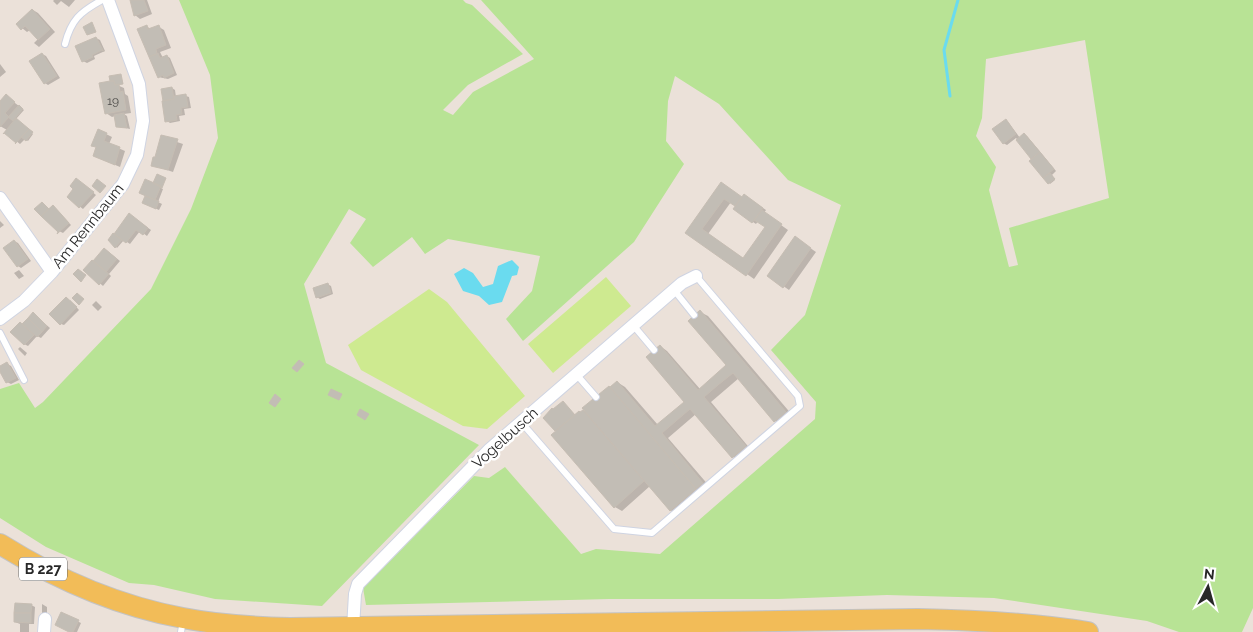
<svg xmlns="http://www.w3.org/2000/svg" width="1253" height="632" font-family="Raleway,sans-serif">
<rect width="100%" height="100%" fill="#ebe1d9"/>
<!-- green -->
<path fill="#b8e395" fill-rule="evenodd" d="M179,0H463L466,3L472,5L523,54L468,85L443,110L453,115L473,92L534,59L481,0H1253V608L1242,632H1179L1147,621L994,598L887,595L778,599H609L366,605L363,588L474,476L489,478L505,467L581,554L596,549L660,554L815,419L816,402L771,350L805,315L841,205L788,180L719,104L675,76L668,101L666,141L684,164L634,242L523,341L506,319L532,291L540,256L448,239L425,254L412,237L373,267L350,243L366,219L349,209L304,284L326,363L479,445L322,606L215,599L154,585L129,583L46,547L0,518V389L19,383L35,408L43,402L151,289L191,209L218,138L210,75ZM1085,40L1109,198L1009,228L1018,265L1009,267L989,190L996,167L976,136L982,118L986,59Z"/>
<!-- pitch -->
<path fill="#ceea90" d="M606,277L631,306L553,373L528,344Z
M429,289L447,302L525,396L487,429L463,426L361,370L348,345Z"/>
<!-- water -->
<path fill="#6adbef" d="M512,260L519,267L517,275L512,276L502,302L489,305L479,296L463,291L454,274L464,268L473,273L483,287L493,284L498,266Z"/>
<!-- shadow -->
<path fill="#0003" fill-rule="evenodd" d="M54,0H75L69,7L61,1L57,5L53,1Z
M131,0H147L152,14L140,19L135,15Z
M33,10L38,13L55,32L39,47L34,43L38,39L30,30L27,32L17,24Z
M146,26L151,29L159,27L164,30L171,48L160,52L163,58L167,56L170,58L177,75L168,79L158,77Z
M96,38L100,40L105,51L94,56L95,59L87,63L83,61Z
M42,54L46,56L60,78L48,85L45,83Z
M0,64L6,72L0,77Z
M121,76L123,84L117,85L124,88L125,94L128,96L131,113L124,114L127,116L130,129L117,126L115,116L112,117L106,113L114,82Z
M172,88L175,90L176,97L186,96L189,97L191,108L184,109L185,115L179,116L180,121L170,123L167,121Z
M6,96L24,110L16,119L33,134L28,141L25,139L20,144L5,132L7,130L0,126V102Z
M1006,121L1009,123L1020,138L1024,134L1027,136L1056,171L1052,175L1055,180L1050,184L1031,161L1033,159L1016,138L1007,145L1003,143Z
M106,134L112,137L109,144L125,151L120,167L94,156Z
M162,137L183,144L173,172L152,165L156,159Z
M80,182L96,195L83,209L74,202Z
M721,184L742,198L747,197L766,210L764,213L788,230L754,279L687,232ZM731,202L737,206L735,209L753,222L756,224L758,221L766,227L744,259L708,234Z
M159,187L163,189L158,202L162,204L159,210L143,203L146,196Z
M56,209L71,225L63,233L59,231L49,210Z
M133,217L151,230L147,236L140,231L130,244L124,240L117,248L110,240Z
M0,221L4,225L0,228V231Z
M14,241L18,243L31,261L21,268L18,266Z
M800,241L816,252L789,290L769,276Z
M105,249L120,261L109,274L111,276L103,286L85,270Z
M19,270L24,276L19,279L14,273Z
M327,284L331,286L333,294L320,299L317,297Z
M70,300L79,310L64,325L61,324Z
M96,301L102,307L98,311L92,305Z
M700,312L708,316L793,416L782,425L775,421L739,378L711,402L752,451L740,461L733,457L696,414L668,438L710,487L678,514L670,510L650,486L622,511L615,507L553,435L557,432L545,418L563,403L576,416L581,414L617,382L625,387L658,425L686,402L660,346L667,351L700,389L728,366Z
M36,316L50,328L41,338L37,336L28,346L24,344L23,325Z
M20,347L27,353L25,356L18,349Z
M7,364L11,366L19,380L11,384L7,382L0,369Z
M42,604L47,607V614L42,613Z
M31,605L35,607L34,624H29V632H20V624L15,622Z
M62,614L81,623L77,632H71Z"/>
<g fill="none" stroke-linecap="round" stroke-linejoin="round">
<!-- stream -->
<path stroke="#6adbef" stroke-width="3" d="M950,96L944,50L958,0"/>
</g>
<!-- building -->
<path fill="#c2bdb5" stroke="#c6bdb3" d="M130,0H144L148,11L134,16Z
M32,9L50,29L38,40L25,26L21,30L16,24Z
M92,22L96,32L87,35L83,27Z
M147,25L148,29L159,25L166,45L156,49L157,54L149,57L137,29Z
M96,37L104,52L102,50L92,55L93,57L82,62L75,46Z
M42,53L57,76L44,84L29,61Z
M158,53L160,58L167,55L174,73L164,78L163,75L158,78L149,57Z
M121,74L123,84L115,85L114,81H110L109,76Z
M110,81H114L115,85L119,84L120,92L123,91L126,110L105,114L99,83Z
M172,87L174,99L163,101L161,89Z
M6,94L15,102L5,113L9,117L0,127V101Z
M186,94L188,107L181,108L182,114L176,115L177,120L165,122L162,101L174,99V96Z
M19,105L23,109L13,121L8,117Z
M124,113L127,128L116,127L114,115Z
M16,118L29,129L15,144L16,143L4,133L3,134Z
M1006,119L1016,134L1003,144L992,129Z
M29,129L33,132L26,141L21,137Z
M98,129L107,133L104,141L120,147L115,165L93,156L96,147L91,146Z
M1024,133L1040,152L1031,159L1016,140Z
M161,135L178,139L168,170L151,166L153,157H155Z
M1040,152L1054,169L1043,178L1029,161Z
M1050,173L1055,179L1048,184L1043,178Z
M157,174L166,178L162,188L153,183Z
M76,178L94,192L79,208L67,197L73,189L70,186Z
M97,179L106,186L100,193L92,186Z
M145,179L161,186L155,200L139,193Z
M721,182L742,197L735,206L724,199L702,229L743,258L765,227L754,220L762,210L782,224L746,276L685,233Z
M744,194L763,208L752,223L733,209Z
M145,196L159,201L156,209L142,203Z
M42,202L49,209L41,216L34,209Z
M53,205L69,223L57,234L58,232L41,216Z
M129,213L148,228L143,235L136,230L126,243L114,234Z
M113,233L122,240L115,248L108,240Z
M795,236L811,248L783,288L767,276Z
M14,240L28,259L17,267L3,248Z
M104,248L117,259L106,272L93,261Z
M92,260L109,274L99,285L83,270Z
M78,269L86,275L81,282L73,274Z
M328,283L331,293L316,298L313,288Z
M77,293L84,299L79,305L72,298Z
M66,297L77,307L60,325L49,314Z
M700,310L786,412L774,422L733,373L718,385L704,397L746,446L732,458L690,409L662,433L703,483L696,489L610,387L617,381L655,426L684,402L646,357L654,350L660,345L698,390L726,365L688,321Z
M33,312L47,326L42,332L28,318Z
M28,318L42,332L37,337L22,324Z
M20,322L34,335L24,345L10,332Z
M299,360L304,364L297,372L292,368Z
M7,362L16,378L6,383L0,372V366Z
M609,386L696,489L670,511L582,408Z
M331,389L342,394L339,400L328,395Z
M275,394L281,399L275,407L269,403Z
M563,401L575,415L555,431L543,418L552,408L553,409Z
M360,409L369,414L365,420L357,415Z
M583,410L644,481L614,508L551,435L579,411L580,412Z
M15,603L32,604L31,613H14Z
M61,612L79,620L73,632H69L55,625Z
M14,613H31V623L14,622Z"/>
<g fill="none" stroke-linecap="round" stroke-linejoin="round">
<defs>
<path id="lane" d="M65,44C71,20 80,12 102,0
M674,290L694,315
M633,325L654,350
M0,333L24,380
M576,374L596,397
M521,422L614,529L652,533L800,406L798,396L696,276
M181,632L183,620"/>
<path id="street" d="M0,198L52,272
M0,319L24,301L52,272L123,184L137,155L143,121L139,84L108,0
M353,628L355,594L358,584L490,449L682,283L696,276
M44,632L45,619"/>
<path id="primary" d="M0,544C56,579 118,606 183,618C219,625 254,627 290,628L918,619C976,620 1032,623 1088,632"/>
</defs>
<!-- lane casing -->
<use href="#lane" stroke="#cfd4e2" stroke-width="8"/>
<!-- street casing -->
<use href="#street" stroke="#cfd4e2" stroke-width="14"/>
<!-- primary casing -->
<use href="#primary" stroke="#c3c3c3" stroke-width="22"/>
<!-- lane -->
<use href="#lane" stroke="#fff" stroke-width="6"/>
<!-- street -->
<use href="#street" stroke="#fff" stroke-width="12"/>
<!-- primary -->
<use href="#primary" stroke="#f2bc58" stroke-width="20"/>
</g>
<g text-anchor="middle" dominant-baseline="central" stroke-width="5" stroke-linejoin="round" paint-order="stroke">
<!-- number labels -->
<g font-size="12" fill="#4e4d4b">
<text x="113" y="101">19</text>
</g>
<!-- shield labels -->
<rect fill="#fff" stroke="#686868" stroke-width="1" x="19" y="557.5" width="48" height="23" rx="4"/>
<g font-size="14" font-weight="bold" fill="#282828">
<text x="43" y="569">B 227</text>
</g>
<!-- street labels -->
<g font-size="15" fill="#282828" stroke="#fff">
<text transform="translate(88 226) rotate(-51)">Am Rennbaum</text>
<text transform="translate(505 438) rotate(-42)">Vogelbusch</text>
</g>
</g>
<!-- north arrow -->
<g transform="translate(1208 587) rotate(6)" stroke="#ffffff" stroke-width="4" paint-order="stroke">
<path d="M0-4L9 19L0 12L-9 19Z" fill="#282828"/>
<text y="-8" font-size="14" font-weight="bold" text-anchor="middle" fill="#282828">N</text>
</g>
</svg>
